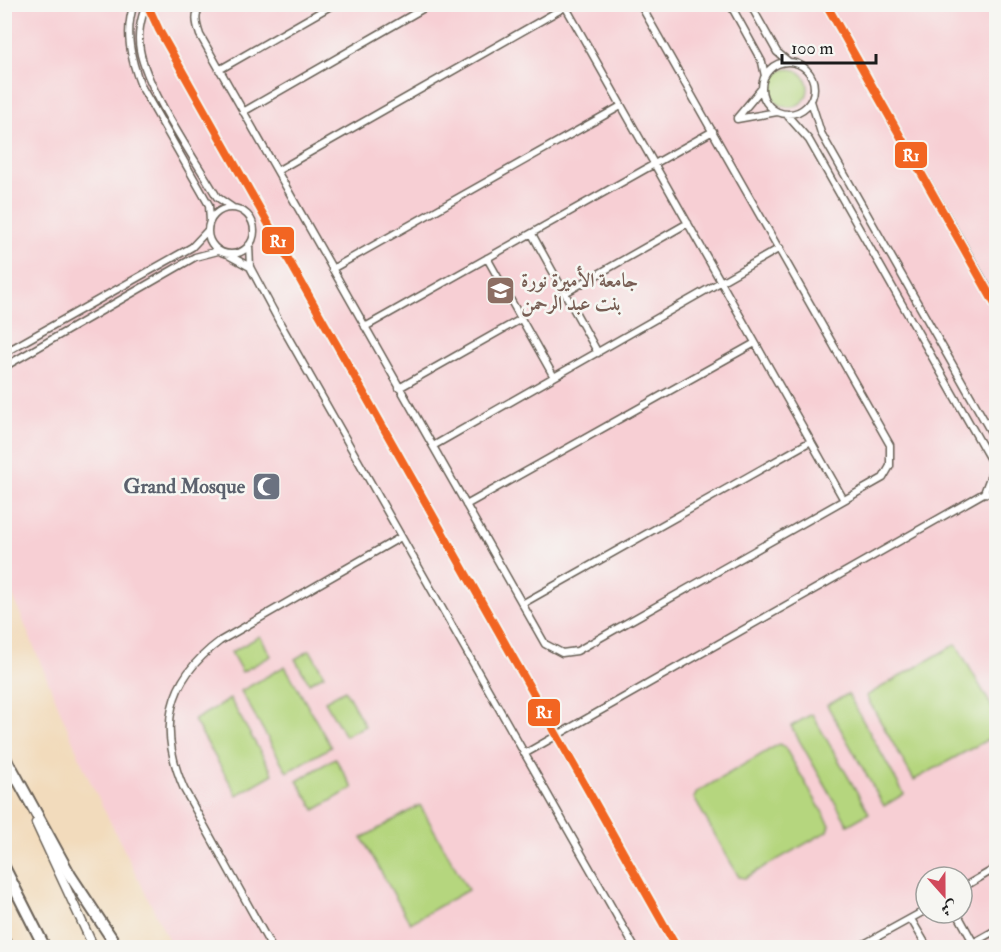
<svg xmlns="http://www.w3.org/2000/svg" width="1001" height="952" font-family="'IM FELL Double Pica',Amiri,serif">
<rect width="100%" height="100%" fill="#f6f6f2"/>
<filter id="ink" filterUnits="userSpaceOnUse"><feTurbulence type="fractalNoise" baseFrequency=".0167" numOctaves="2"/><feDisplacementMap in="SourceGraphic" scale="12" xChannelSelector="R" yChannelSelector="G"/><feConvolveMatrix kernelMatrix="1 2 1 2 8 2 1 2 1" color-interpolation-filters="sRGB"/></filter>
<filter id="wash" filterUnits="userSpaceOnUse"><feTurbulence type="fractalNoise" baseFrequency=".008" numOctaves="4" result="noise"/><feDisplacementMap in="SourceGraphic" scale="24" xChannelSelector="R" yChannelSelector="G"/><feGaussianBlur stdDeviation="1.35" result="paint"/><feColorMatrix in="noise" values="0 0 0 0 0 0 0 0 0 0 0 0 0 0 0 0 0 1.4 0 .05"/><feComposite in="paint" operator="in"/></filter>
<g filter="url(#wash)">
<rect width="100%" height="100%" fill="#f2dbbc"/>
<!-- built -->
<path fill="#f7cfd4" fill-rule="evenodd" d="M4,5H996V947H172L86,773L5,577ZM926,877H962V913H926Z"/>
<!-- green -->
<path fill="#b5d67e" stroke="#68794d" stroke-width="1.5" d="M770 88a19 19 0 1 1 38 0a19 19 0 1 1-38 0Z
M260,636L271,656L242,672L231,652Z
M956,644L996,714V735L914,780L866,696Z
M310,650L324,675L309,683L295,659Z
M285,666L331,747L287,772L241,691Z
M345,690L365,726L345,736L325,701Z
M848,694L904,794L884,806L827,705Z
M230,699L273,774L237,795L194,720Z
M812,714L869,813L848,825L791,726Z
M779,744L784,746L830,825L828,831L745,878L739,877L694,798L697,792Z
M335,758L353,788L315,810L297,781Z
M420,805L468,890L410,923L362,838Z"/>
</g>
<g filter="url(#ink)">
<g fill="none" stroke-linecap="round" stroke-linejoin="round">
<defs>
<path id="street" d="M134,4C124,32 131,60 141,86L209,205L210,222
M146,4C141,19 137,34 140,50C147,90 195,159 217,197L233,208
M201,4C194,15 196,23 200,35L545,644L562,653L577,651L883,478L890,466V445L640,4
M564,4L844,500
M730,4L762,62L765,76
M750,4L777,52L789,62
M762 88a26 26 0 1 1 52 0a26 26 0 1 1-52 0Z
M219,70L334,4
M811,101L821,133L996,441
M243,112L431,4
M786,114L809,140L996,470
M737,118L762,88
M737,119L777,112
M277,171L565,7
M208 231a23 23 0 1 1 46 0a23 23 0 1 1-46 0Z
M532,234L598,353
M249,245L250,267L280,323L635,948
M230,256L250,267
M487,258L554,377
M332,269L621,106
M565,293L688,223
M365,327L713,131
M4,353L192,247L208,230
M4,367L195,257L218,251
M399,388L521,319
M433,446L780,248
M994,467L984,493L996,494
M466,505L755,343
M522,604L811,441
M526,753L984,493
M962,888L996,868
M957,913L973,942
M911,919L928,948
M272,948L184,789C158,729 166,681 220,641L401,537
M857,948L926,910
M964,948L996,930"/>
<path id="secondary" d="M4,752L14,773
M36,823L94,948"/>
<path id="highway" d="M12,769L70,875L118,948
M4,867L45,948
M4,941L8,948"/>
</defs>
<!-- street casing -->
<use href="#street" stroke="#675f54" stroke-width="9"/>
<!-- secondary casing -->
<use href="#secondary" stroke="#675f54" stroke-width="11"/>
<!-- highway casing -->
<use href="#highway" stroke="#675f54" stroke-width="14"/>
<!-- street -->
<use href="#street" stroke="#fff" stroke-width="6"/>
<!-- secondary -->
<use href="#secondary" stroke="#fff" stroke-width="8"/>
<!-- highway -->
<use href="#highway" stroke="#fff" stroke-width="10"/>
<!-- tram -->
<path stroke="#1c1c1c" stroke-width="1.5" d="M831,4L996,295
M635,881L664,924"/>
<defs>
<path id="rail-1" d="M147,4L159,30L677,948
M826,4L996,306"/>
</defs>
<!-- rail-1 casing -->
<use href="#rail-1" stroke="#f6f6f2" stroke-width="12"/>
<!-- rail-1 -->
<use href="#rail-1" stroke="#f26522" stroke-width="8"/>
</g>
</g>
<!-- icons -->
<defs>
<symbol id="university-square" viewBox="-11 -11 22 22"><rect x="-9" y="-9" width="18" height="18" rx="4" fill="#8d6e63" stroke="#f6f6f2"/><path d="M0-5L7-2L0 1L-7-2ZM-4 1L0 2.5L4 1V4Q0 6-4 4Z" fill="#fff"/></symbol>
<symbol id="mosque-square" viewBox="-11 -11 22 22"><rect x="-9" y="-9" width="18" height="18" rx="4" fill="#6b7280" stroke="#f6f6f2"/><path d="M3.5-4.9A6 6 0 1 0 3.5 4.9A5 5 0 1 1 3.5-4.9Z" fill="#fff"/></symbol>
</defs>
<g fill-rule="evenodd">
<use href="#university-square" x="484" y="274" width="33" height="33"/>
<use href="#mosque-square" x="250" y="470" width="33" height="33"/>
</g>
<g text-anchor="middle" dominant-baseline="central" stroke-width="5" stroke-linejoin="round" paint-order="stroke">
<!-- education labels -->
<g font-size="20" font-weight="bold" fill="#785e54" stroke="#f6f6f2" text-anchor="start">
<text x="521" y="280">جامعة الأميرة نورة<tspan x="521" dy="23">بنت عبد الرحمن</tspan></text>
</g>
<!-- worship labels -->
<g font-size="20" font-weight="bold" fill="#5b616d" stroke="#f6f6f2" text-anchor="end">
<text x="245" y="486">Grand Mosque</text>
</g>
</g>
<g stroke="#f6f6f2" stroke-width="2">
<rect x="894" y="141" width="34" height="28" rx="6" fill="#f26522"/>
<rect x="261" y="226" width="34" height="29" rx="6" fill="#f26522"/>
<rect x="527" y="698" width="34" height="29" rx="6" fill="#f26522"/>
</g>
<g font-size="16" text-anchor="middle" font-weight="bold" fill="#fff">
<text x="911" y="161">R1</text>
<text x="278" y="247">R1</text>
<text x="544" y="718">R1</text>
</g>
<!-- margin -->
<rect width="1001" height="952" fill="none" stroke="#f6f6f2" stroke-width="24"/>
<!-- north arrow -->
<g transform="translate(944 895) rotate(159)"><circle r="28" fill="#f6f6f2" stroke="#9f9f9c" stroke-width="1.5"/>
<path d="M0-4.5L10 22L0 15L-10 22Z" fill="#d1495b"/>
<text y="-9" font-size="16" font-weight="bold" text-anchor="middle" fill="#1c1c1c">ش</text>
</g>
<!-- scale -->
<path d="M782 54v9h94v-9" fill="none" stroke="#1c1c1c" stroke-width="3"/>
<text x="791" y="54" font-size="18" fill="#1c1c1c" stroke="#f6f6f2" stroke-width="4.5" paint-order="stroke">100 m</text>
</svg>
